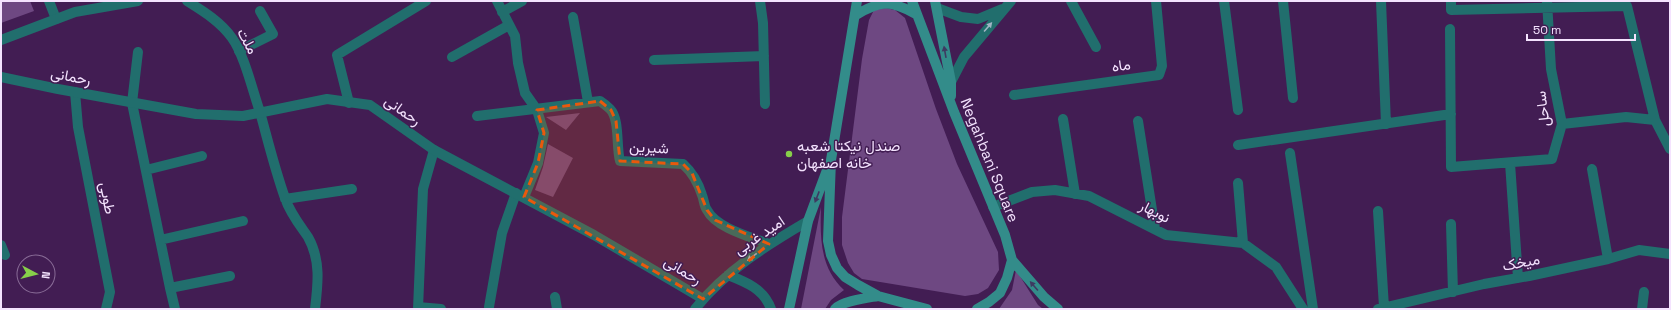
<svg xmlns="http://www.w3.org/2000/svg" width="1671" height="310" font-family="'Space Grotesk',Vazirmatn,sans-serif">
<rect width="100%" height="100%" fill="#421d53"/>
<!-- green -->
<path fill="#6e4882" d="M1,1H30L34,11L1,23Z
M886,8L895,10L905,18L936,109L957,164L998,252L999,270L988,288L978,294L965,296L862,279L854,273L848,263L842,245V217L862,59L869,20L874,10Z
M580,113L566,130L546,117Z
M548,144L573,158L553,197L535,190L543,167Z
M821,207C820,238 820,268 844,290L831,300L825,309H801Z
M1016,270L1038,305L1043,309H999L1012,290Z"/>
<g fill="none" stroke-linecap="round" stroke-linejoin="round">
<!-- minor -->
<path stroke="#216e6d" stroke-width="10" d="M49,1L56,19
M497,1L515,36L518,63L525,93L537,110L544,133L538,163L524,197
M760,1L763,23L765,104
M1071,1L1096,47
M1224,1L1238,110
M1283,1L1293,98
M1381,1L1386,124
M1451,1V10L1627,6L1655,120
M502,12L522,1
M573,17L588,102
M1450,29L1451,167L1552,159L1562,124L1551,69L1547,1
M239,51L273,34L260,11
M138,52L132,103L170,288L175,309
M452,57L509,25
M654,60L764,56
M75,92L78,127L110,292L106,309
M1014,95L1159,75L1162,66L1156,1
M349,103L337,55L426,1
M260,112C268,141 275,170 285,198C290,213 299,224 308,237C321,260 318,284 315,309
M477,116L600,101C603,103 607,106 610,109C620,119 616,147 620,161L683,164C693,173 698,182 702,195C704,200 704,206 707,210C716,228 751,237 769,244
M1063,119L1075,194
M1138,121L1155,229
M1562,124L1626,117L1655,120L1670,149
M1238,145L1451,114
M1290,153L1313,309
M1510,163L1518,278
M1592,169L1608,259
M146,170L202,156
M1238,183L1243,243
M285,199L352,189
M993,207L1032,192L1055,190L1089,196L1166,235L1243,243L1276,267L1303,309
M1378,211L1384,307
M1451,224L1453,292
M160,240L243,221
M1,245L5,255
M170,288L230,276
M555,297L557,309
M418,307L441,309
M489,307L502,233L516,193
M418,309L423,189L434,150
M1378,309L1484,284L1529,276L1608,259L1639,250L1670,254
M1642,309L1644,292"/>
<!-- tertiary -->
<path stroke="#216e6d" stroke-width="10" d="M187,1C203,11 221,22 232,38C244,54 253,92 260,112
M937,8L961,17L978,19L1002,9
M1,40L75,12L138,1
M1,77L58,89L196,114L243,116L327,99L370,105L434,150L594,235L703,299
M951,82L964,57L1011,1
M728,275C746,282 764,289 771,309
M695,309C725,271 767,245 808,221"/>
<!-- secondary -->
<path stroke="#338c8a" stroke-width="10" d="M857,1L831,160L828,241L831,255L837,268L845,277L858,285L878,296L927,309
M912,1L954,112L1005,235L1012,260L1007,278L1000,293L989,302L977,309
M935,1L951,82V96
M856,15C881,0 890,0 916,14
M1012,260L1044,297L1058,309
M789,309L808,221L827,170
M835,309C842,301 867,298 878,296"/>
</g>
<!-- one-way arrows -->
<defs><path id="oneway-solid" d="M-6-.8H1V-3.2L6.5 0L1 3.2V.8H-6Z"/></defs>
<g fill="#a0b4c4">
<use href="#oneway-solid" transform="translate(988 27) rotate(-49)"/>
<use href="#oneway-solid" transform="translate(752 257) rotate(142)"/>
</g>
<g fill="#3e3961">
<use href="#oneway-solid" transform="translate(945 52) rotate(-100)"/>
<use href="#oneway-solid" transform="translate(817 197) rotate(111)"/>
<use href="#oneway-solid" transform="translate(1034 286) rotate(-131)"/>
</g>
<!-- marked area -->
<path fill="#e8590c" fill-opacity="0.2" stroke="#e8590c" stroke-width="3" stroke-dasharray="8 5" stroke-linejoin="round" d="M600,101L611,110L616,121L620,161L683,164L692,173L707,210L715,220L769,244L703,299L524,197L538,163L544,133L537,110Z"/>
<!-- markers -->
<circle fill="#87cf4a" stroke="#421d53" stroke-width="1.5" cx="789" cy="154" r="4"/>
<g text-anchor="middle" dominant-baseline="central" stroke-width="3" stroke-linejoin="round" paint-order="stroke">
<!-- street labels -->
<g font-size="15" fill="#f4e3fe" stroke="#421d53">
<text transform="translate(248 41) rotate(62)">ملت</text>
<text transform="translate(1121 65) rotate(-8)">ماه</text>
<text transform="translate(71 76) rotate(11)">رحمانی</text>
<text transform="translate(1542 109) rotate(-97)">ساحل</text>
<text transform="translate(403 110) rotate(35)">رحمانی</text>
<text transform="translate(649 147) rotate(3)">شیرین</text>
<text transform="translate(990 160) rotate(68)">Negahbani Square</text>
<text transform="translate(108 198) rotate(79)">طوبی</text>
<text transform="translate(1155 211) rotate(27)">نوبهار</text>
<text transform="translate(759 235) rotate(-34)">امید غربی</text>
<text transform="translate(1521 262) rotate(-11)">میخک</text>
<text transform="translate(683 270) rotate(31)">رحمانی</text>
</g>
<!-- poi labels -->
<g font-size="15" fill="#f4e3fe" stroke="#421d53" text-anchor="start">
<text x="797" y="145">صندل نیکتا شعبه<tspan x="797" dy="17">خانه اصفهان</tspan></text>
</g>
</g>
<!-- border -->
<rect width="1671" height="310" fill="none" stroke="#f4e3fe" stroke-width="4"/>
<!-- north arrow -->
<g transform="translate(36 274) rotate(97)"><circle r="19" fill="#421d53" stroke="#896c97"/>
<path d="M0-3L7 15L0 10L-7 15Z" fill="#87cf4a"/>
<text y="-6" font-size="11" font-weight="bold" text-anchor="middle" fill="#f4e3fe">N</text>
</g>
<!-- scale -->
<path d="M1527 34v6h108v-6" fill="none" stroke="#f4e3fe" stroke-width="2"/>
<text x="1533" y="34" font-size="12" fill="#f4e3fe" stroke="#421d53" stroke-width="3" paint-order="stroke">50 m</text>
</svg>
